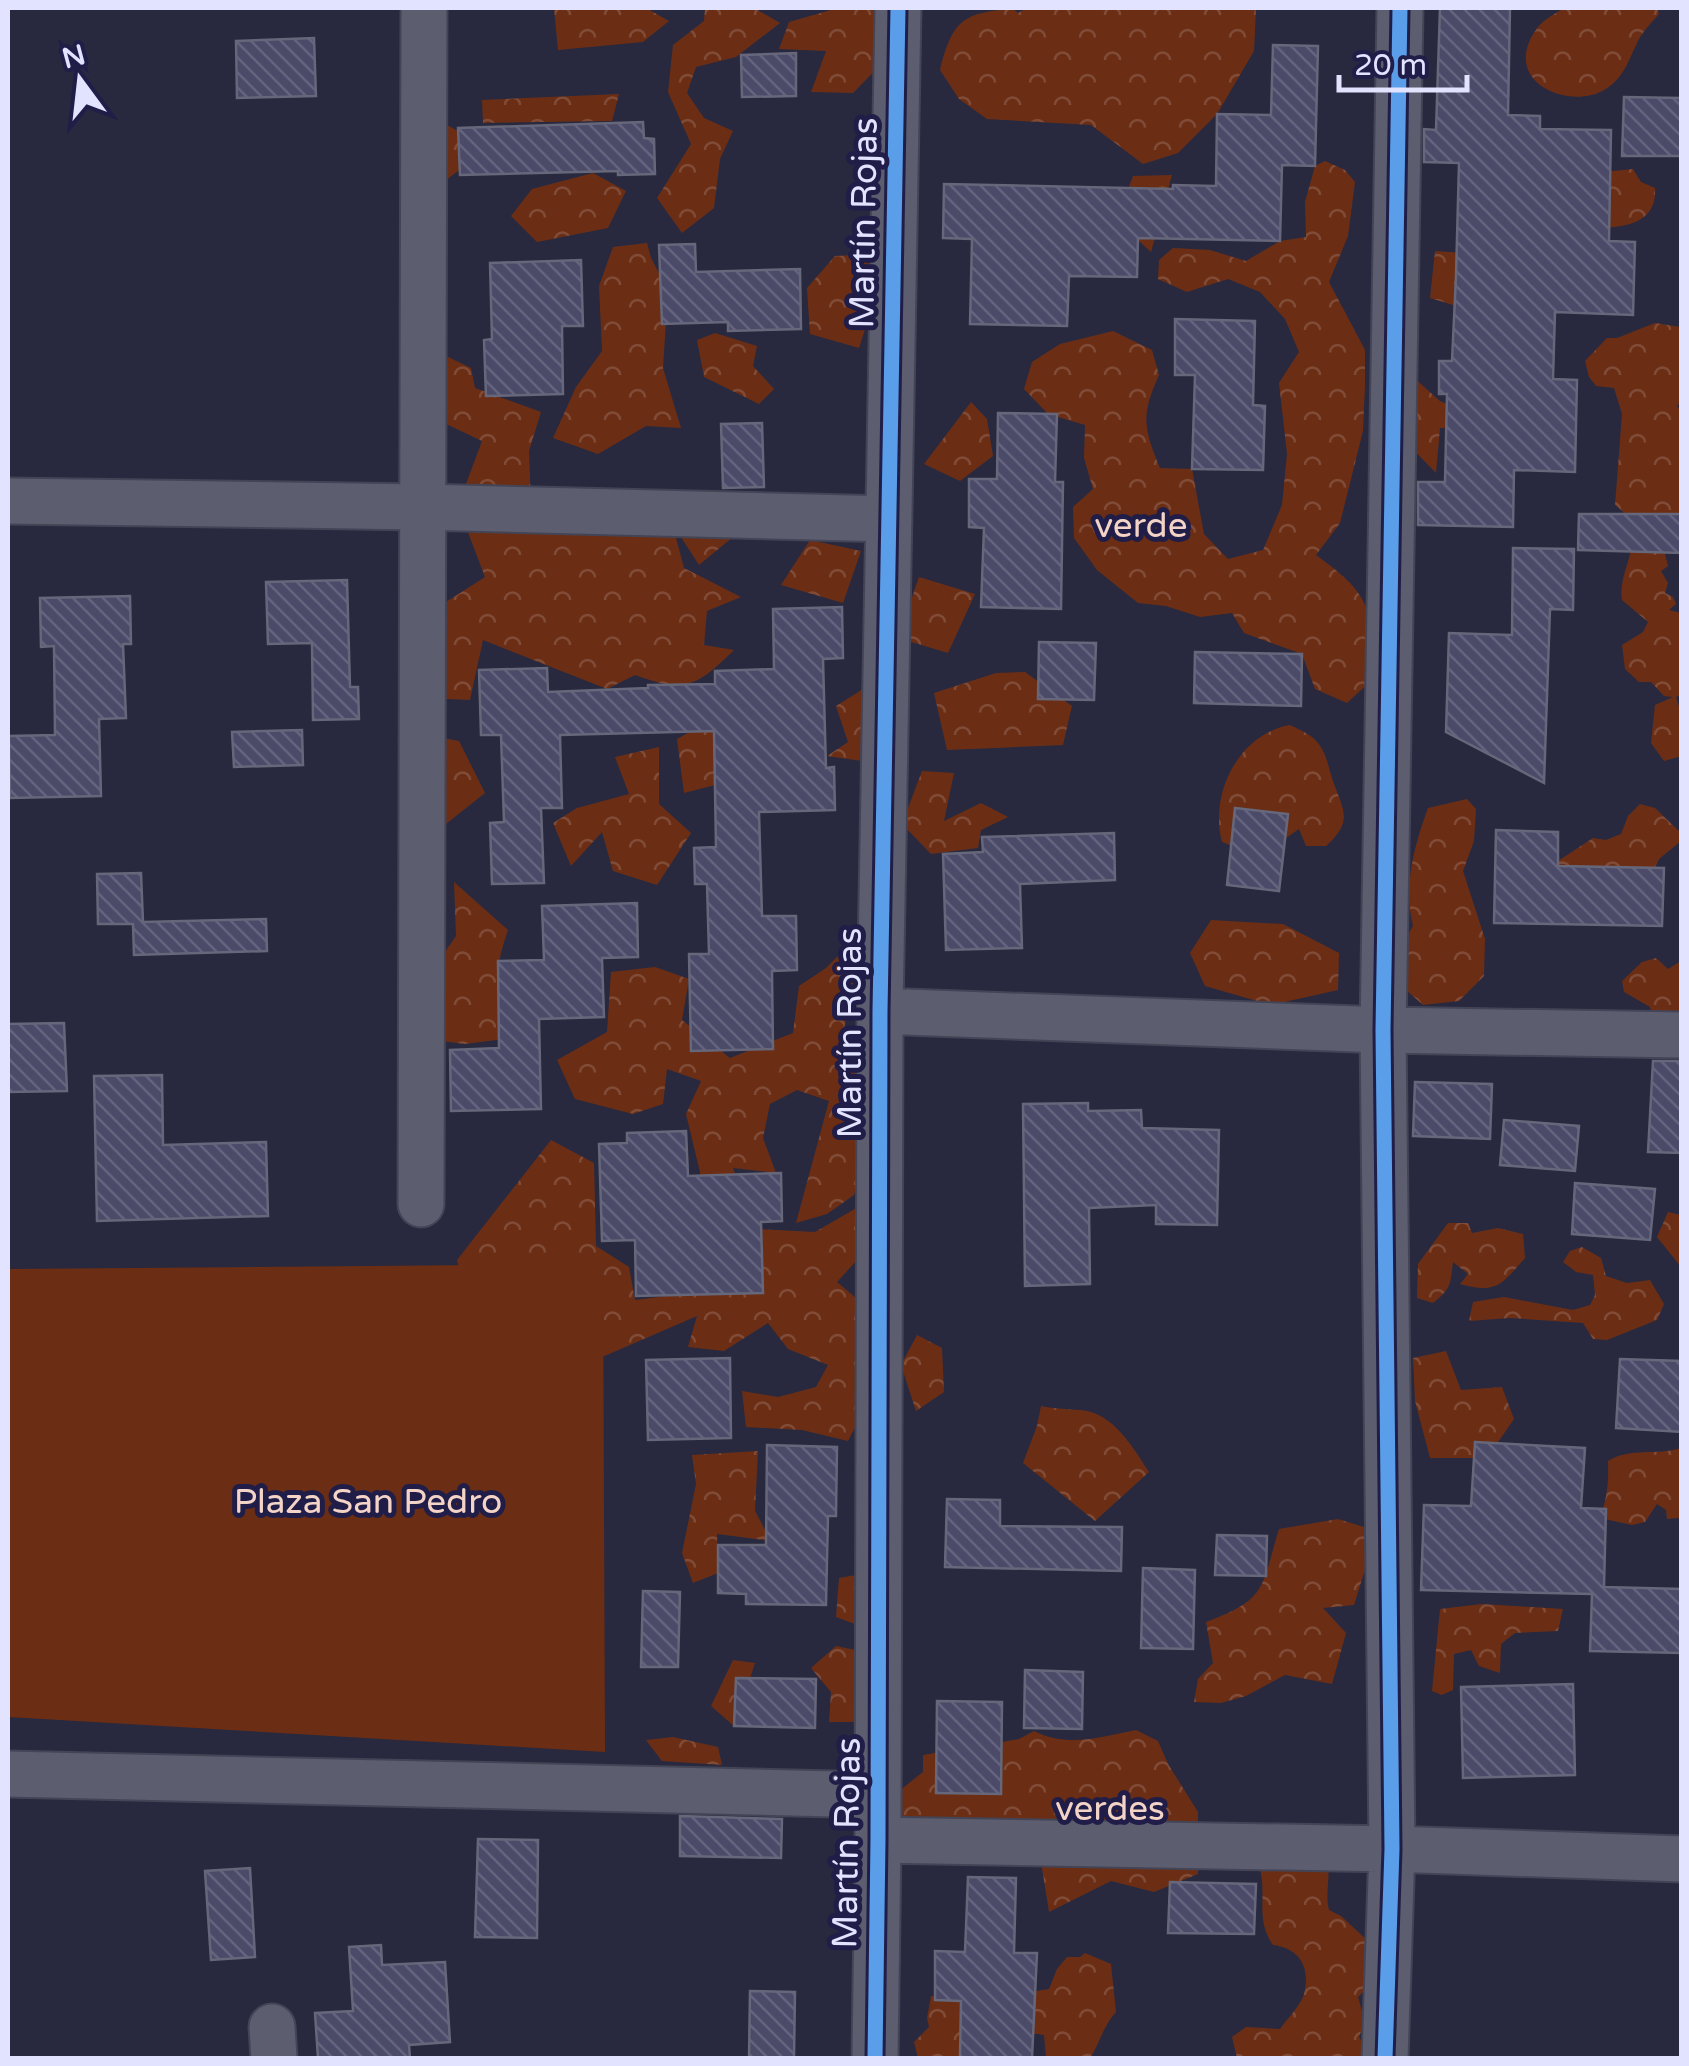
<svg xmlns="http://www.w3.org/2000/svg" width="1689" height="2066" font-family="'Varela Round',sans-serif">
<defs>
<pattern id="forest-crowns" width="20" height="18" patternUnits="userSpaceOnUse" patternTransform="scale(2.5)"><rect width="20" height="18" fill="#6b2e14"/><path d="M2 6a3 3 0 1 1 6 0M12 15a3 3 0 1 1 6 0" fill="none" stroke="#804c37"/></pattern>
<pattern id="building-back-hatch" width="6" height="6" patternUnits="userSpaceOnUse" patternTransform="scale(2.5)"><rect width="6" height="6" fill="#4b4a68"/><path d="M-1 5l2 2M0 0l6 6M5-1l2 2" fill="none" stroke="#65647f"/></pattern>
</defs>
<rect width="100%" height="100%" fill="#28283e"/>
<!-- forest -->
<path fill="url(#forest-crowns)" d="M554,8H646L669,21L643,42L558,50Z
M705,8H754L780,23L736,57L696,67L687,93L704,118L733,131L720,159L714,208L682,233L657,198L691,144L668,92L673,45L704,21Z
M838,8H895L897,48L853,93L811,92L826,51L779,49L789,22Z
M1027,8H1256L1254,51L1217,114L1178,153L1143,164L1091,125L987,119L959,99L940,70C952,21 963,12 1013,9L1018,13Z
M1563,8H1657L1659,14C1652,22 1644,30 1639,39C1629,58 1625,78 1604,90C1569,111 1497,81 1538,27C1544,19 1556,14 1563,8Z
M619,94L612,121L483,123L482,100Z
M445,124L469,137L479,156L443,182Z
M1325,161L1345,170L1355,182L1348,236L1329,282L1365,350V385L1363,431L1340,523L1316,555C1376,598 1370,610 1374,678L1347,703L1315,689L1302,654L1244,633L1232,613L1200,617L1166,606L1138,603L1097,570L1074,538L1073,507L1093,489L1084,458L1085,425L1048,414L1024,389L1032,362L1060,344L1113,331L1152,350L1159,375C1141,415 1143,427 1160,468L1192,469L1204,534L1228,559L1263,550L1282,505L1287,454L1279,383L1299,352L1285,319L1260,292L1228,279L1187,292L1158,279L1159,260L1173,248L1210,250L1246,261L1280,241L1306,237L1305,202L1315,166Z
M1633,169L1641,182L1655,188C1657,222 1628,227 1599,228L1603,172Z
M593,173L626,191L608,228L537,242L511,216L532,189Z
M1172,175L1151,252L1116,220L1133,176Z
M647,243L651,258L668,290L663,368L681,428L646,426L598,454L553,438L576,387L602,351L599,286L613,247Z
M1435,251L1492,255L1463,308L1430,298Z
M854,255L873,266V305L859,348L810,334L807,288L835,256Z
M1655,323L1681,327V402L1677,406L1682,413L1681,532L1665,554L1668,566L1661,571L1668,583L1665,593L1673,597L1676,604L1669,610L1681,613V695L1676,697L1681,713L1682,756L1664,761L1651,743L1655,705L1673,697L1664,696L1651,682H1639L1625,669L1622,645L1643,632L1648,622L1622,600C1616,568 1654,533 1615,505L1622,414L1614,388L1596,386L1589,377L1585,361L1607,338H1617Z
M715,333L757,346L753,366L774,389L759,404L704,377L697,340Z
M448,357L471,368L475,388L541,412L529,451L531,506L463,492L482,441L423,413Z
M1413,377L1440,401L1502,429L1440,428L1436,473L1402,438Z
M971,402L987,419L993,456L960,481L924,464Z
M674,526L739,532L699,565Z
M466,527L675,534L684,568L741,597L707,611L704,645L734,650C697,686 686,694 635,675L607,689L483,640L470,700L402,697L407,627L485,577Z
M810,540L861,551L843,603L781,585Z
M919,577L975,594L948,653L898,638Z
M1025,672L1072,706L1063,745L947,750L934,693L996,673Z
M871,684L869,762L827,756L848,742L836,706Z
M734,722L715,785L684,793L677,739L704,724Z
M1290,725C1300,730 1311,734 1318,743C1327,754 1328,767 1333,781C1343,810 1354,821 1326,846H1306L1299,829C1268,851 1258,856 1222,842C1209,793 1239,734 1290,725Z
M417,733L459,741L485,793L442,827L399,793Z
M659,747V804L691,833L657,885L613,871L602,832L571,866L553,823L577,808L629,794L615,757Z
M922,771L954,773L944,821L981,803L1008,817L981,830L978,848L931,854L902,824Z
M1467,799L1476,809L1474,841L1463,871L1485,939L1484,976L1459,1001L1423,1005L1397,982L1400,948L1413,926C1403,886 1414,846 1428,808Z
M1640,804L1655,808L1681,833V841L1659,859L1650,877L1563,878L1558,861L1593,838L1606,840L1621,834L1628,816Z
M454,882L508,930C491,980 496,991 519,1037L465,1044L426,1039L417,992L456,936Z
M1211,920L1283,924L1339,953L1338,990L1271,1005L1205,986L1190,953Z
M881,932L892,946L847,1014L838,1059L893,1068L854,1195L827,1214L796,1223L829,1101L797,1090L770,1104L763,1138L776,1173L733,1168L747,1206L737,1228L815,1232L872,1199L876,1239L837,1282L863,1304L876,1386L848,1441L802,1430L746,1427L742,1391L778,1397L816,1387L828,1365L788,1349L768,1323L724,1351L688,1347L697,1316L586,1364L477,1337L457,1260L551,1140L594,1163L596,1246L629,1267L635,1300L682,1294L701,1214L700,1172L686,1114L701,1081L667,1069L663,1104L633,1114L575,1099L557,1060L607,1032L611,972L655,967L689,979L682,1020L730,1058L793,1033L799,986L826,968L854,940Z
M1656,958L1668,969L1681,961V1040L1655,1028L1650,1007L1624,992L1622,981L1642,962Z
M1668,1212L1681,1215V1267L1657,1237Z
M1448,1223H1468L1472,1233L1498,1228L1523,1234L1525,1258C1501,1285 1497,1294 1460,1284L1468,1274L1453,1262C1450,1284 1452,1288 1433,1303L1417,1298L1418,1264Z
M1582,1247L1601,1258L1606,1276L1627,1283L1650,1280L1664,1304L1657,1320L1607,1340L1593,1339L1583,1323L1510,1318L1469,1321L1473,1302L1504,1297L1573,1310L1590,1305L1595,1295L1593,1275L1576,1272L1563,1262L1570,1251Z
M917,1335L942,1348L944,1392L916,1411L901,1365Z
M1446,1351L1461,1390L1502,1387L1514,1419L1487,1458H1430L1415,1401L1413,1358Z
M1041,1406C1055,1409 1067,1409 1081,1410C1114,1413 1133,1448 1149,1472L1095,1521L1023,1463L1037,1426Z
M1681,1448L1679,1518L1667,1519L1666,1510L1657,1504L1645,1522L1632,1525L1600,1518C1607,1498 1609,1483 1608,1461C1630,1447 1657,1456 1681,1448Z
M758,1451L755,1511L771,1541L717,1534L718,1573L693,1583L682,1553L696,1484L692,1455Z
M1338,1519L1377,1531L1354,1605L1323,1608L1346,1633L1332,1684L1285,1675L1246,1696L1221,1703L1194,1702L1198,1679L1213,1663L1206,1622C1268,1599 1261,1588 1279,1529Z
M862,1574L863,1627L836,1617L839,1578Z
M1482,1604L1563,1609L1558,1631L1515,1633L1501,1644L1500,1673L1479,1666L1471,1650L1454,1654L1453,1690L1442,1695L1432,1691L1440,1609Z
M836,1646L865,1652L868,1722H829L831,1692L811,1668Z
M733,1660L755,1663L734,1726L711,1706Z
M1136,1730L1158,1741L1168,1764L1198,1812V1874L1154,1892L1111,1881L1049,1912L1037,1837H910L894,1795L923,1772V1755L1019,1739L1034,1731C1067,1748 1101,1737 1136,1730Z
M673,1737L718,1747L722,1765L662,1761L646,1740Z
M1267,1856L1328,1865C1330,1881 1325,1894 1329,1910L1341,1916L1369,1942L1367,1988L1358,1997L1365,2022L1359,2037L1366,2048L1364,2058H1237L1232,2037L1246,2027L1280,2029C1287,2019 1301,2005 1304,1994C1311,1967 1299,1948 1273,1945C1255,1920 1267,1896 1260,1869Z
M1085,1953L1111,1964L1116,2012C1103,2026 1100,2043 1090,2058H1046L1044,2035C1019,2030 997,2041 973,2049L972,2058H918L914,2042L929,2027L927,2018L931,1996L1012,1995L1049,1989L1057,1969L1067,1957H1080Z"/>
<!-- green -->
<path fill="#6b2e14" d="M603,1264L605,1752L8,1717V1269Z"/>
<!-- building -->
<path fill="url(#building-back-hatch)" stroke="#66677a" stroke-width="2.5" d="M1440,8H1510L1508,115L1540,116V129L1611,130L1609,241L1635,242L1633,315L1555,312L1553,379L1577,380L1575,472L1514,470L1513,527L1418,525V482H1445L1447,394H1439V361H1452L1456,276L1459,163L1424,162V129L1436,130Z
M314,38L316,96L237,98L236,41Z
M1273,45L1318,46L1315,166L1282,165L1280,241L1138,238L1137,277L1069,276L1067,326L970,324L972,239L943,238L944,184L1173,189V185L1216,186L1217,114L1271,115Z
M796,53V96L742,97L741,55Z
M1624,97L1682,98V156H1622Z
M643,122L644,138L654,139L655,174L618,175V171L460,175L458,128Z
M695,244L696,272L800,269L801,329L728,331V322L662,324L659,245Z
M581,260L583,326H562L563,394L486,396L484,340L492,339L490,263Z
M1175,319L1255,321L1253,405L1265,406L1263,470L1192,469L1195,375H1175Z
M998,413L1057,414L1055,482H1063L1061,609L981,607L984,528L969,527V479H997Z
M762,423L764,487L723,488L721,424Z
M1579,514H1682V553L1578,550Z
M1513,548L1574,549L1573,610L1550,609L1544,783L1446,732L1449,633L1512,635Z
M347,580L350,687H358L359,719L313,720L312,643L268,644L266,582Z
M130,596L131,644H123L126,718L99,719L101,796L10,798L9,736L55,735L54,646L41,647L40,598Z
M842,607L843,658L823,659L826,768L834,767L835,810L759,812L762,916H796L797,970L772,971L773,1049L691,1051L689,954H709L707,884H695L694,848L716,847L714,731L560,735L562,808H541L544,883L492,884L490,823L504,822L501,735H481L479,670L547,668L548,692L648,688V685L715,684V671L774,669L773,609Z
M1039,642L1096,643L1094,700L1038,699Z
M1195,652L1302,654L1301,706L1194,703Z
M302,730L303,765L234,767L232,732Z
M1235,808L1288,814L1279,891L1227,885Z
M1496,830L1558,832V866L1664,868L1662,926L1494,923Z
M1114,833L1115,880L1020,884L1022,948L946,950L943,854L983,852L982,837Z
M141,873L143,922L266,919L267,951L134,955L133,924H98L97,874Z
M637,903L638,957L602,958L604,1017L539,1019L541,1109L451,1111L450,1050L499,1048L498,961L544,960L542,906Z
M64,1023L67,1091L8,1092V1024Z
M1653,1061H1682V1153L1648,1152Z
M162,1075L163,1145L266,1142L268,1216L97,1221L94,1076Z
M1415,1082L1492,1084L1490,1139L1413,1136Z
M1088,1103V1111L1141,1110L1142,1128L1219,1130L1217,1225L1156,1224V1205L1089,1208L1090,1284L1025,1286L1023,1104Z
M1504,1120L1579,1126L1575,1171L1500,1165Z
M686,1131L688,1176L781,1173L782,1221L761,1222L763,1293L636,1296L635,1240L602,1241L599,1144L627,1143V1133Z
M1575,1183L1655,1189L1650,1240L1572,1234Z
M730,1358L731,1438L648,1440L646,1360Z
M1620,1359L1682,1361V1432L1616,1428Z
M1475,1442L1585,1448L1581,1508L1606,1509L1604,1587L1682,1589V1653L1590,1651L1592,1594L1421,1590L1424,1505L1471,1506Z
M767,1445L837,1447L836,1516H828L826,1605L746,1604V1594L718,1593V1545H766Z
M947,1499L1000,1500V1526L1122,1527L1121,1571L945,1567Z
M1217,1535L1267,1536L1266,1576L1215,1575Z
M1143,1568L1195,1570L1193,1649L1141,1648Z
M643,1591L680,1592L678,1667H641Z
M1025,1670L1083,1672L1082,1729L1024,1728Z
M736,1678L816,1679L815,1728L734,1726Z
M1573,1684L1575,1775L1463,1778L1461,1687Z
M937,1701L1002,1702L1001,1794L936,1793Z
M680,1816L782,1819L781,1858L680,1856Z
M478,1839L538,1840L537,1938L475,1937Z
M250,1868L255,1957L211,1960L205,1871Z
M968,1877L1016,1878L1014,1953H1037L1032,2058H960L961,2001L935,2000V1951L965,1952Z
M1170,1882L1256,1884L1254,1934L1168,1933Z
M381,1945L382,1965L445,1962L450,2042L409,2045L410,2058H318L315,2013L353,2011L349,1947Z
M750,1991L795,1992L794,2058H749Z"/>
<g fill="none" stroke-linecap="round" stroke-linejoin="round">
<defs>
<path id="minor" d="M8,501L421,507L889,519
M880,1011L1383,1030L1682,1035
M421,1204L424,8
M8,1774L878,1795
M878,1840L1392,1849L1682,1859
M272,2027L274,2058
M875,2058L878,1840L880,1011L898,8
M1385,2058L1392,1849L1383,1030L1400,8"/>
</defs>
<!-- minor casing -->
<use href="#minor" stroke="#444457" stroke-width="49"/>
<!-- minor -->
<use href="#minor" stroke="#5c5d6e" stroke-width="45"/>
<defs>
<path id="cycleway" d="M875,2058L878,1840L880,1011L898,8
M1385,2058L1392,1849L1383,1030L1400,8"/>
</defs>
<!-- cycleway casing -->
<use href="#cycleway" stroke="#201e48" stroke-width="21"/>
<!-- cycleway -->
<use href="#cycleway" stroke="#5a9eea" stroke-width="15"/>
</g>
<g text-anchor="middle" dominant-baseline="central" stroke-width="10" stroke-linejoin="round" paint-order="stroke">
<!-- street labels -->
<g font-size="35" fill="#e1e3ff" stroke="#201e48">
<text transform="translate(864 223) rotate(-89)">Martín Rojas</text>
<text transform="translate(850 1033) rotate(-90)">Martín Rojas</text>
<text transform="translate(847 1843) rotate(-89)">Martín Rojas</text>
</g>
<!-- park labels -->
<g font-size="35" fill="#f3d4c7" stroke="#201e48">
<text x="1141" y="526">verde</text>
<text x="368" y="1502">Plaza San Pedro</text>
<text x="1110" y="1809">verdes</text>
</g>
</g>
<!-- border -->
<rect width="1689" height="2066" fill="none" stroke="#e1e3ff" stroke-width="20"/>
<!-- north arrow -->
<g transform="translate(80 80) rotate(345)" stroke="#201e48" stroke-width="8" paint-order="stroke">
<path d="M0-8L18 38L0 25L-18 38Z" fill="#e1e3ff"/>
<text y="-15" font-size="28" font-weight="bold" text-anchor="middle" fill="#e1e3ff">N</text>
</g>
<!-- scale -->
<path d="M1339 75v15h128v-15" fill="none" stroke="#e1e3ff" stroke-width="5"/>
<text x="1354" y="75" font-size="30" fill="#e1e3ff" stroke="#201e48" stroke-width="8" paint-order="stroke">20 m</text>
</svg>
